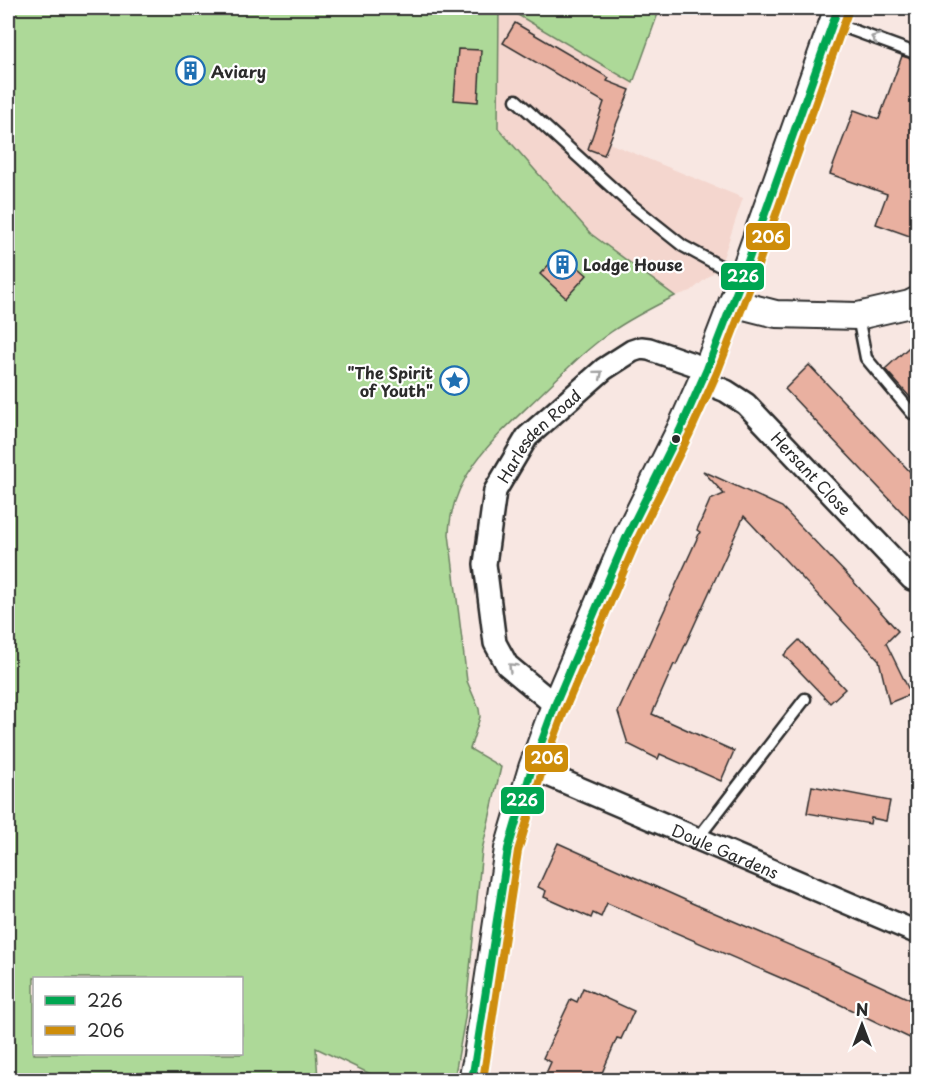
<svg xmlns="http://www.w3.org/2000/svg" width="925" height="1088" font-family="'Playpen Sans',sans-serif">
<rect width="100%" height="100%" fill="#f8e7e2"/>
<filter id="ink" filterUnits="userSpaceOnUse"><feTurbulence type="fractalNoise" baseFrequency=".0167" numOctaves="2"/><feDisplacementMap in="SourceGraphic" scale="12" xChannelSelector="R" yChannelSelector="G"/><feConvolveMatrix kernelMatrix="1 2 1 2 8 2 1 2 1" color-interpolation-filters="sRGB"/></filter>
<g filter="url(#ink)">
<!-- built -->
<path fill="#f4d6ce" d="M499,8H506L633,83L609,143L743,198L720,267L691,291L675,296L591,234L498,128Z"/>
<!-- green -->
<path fill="#add998" stroke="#6c8262" stroke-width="1.5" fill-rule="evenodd" d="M8,8H499L498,128L591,234L675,296C653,307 631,318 611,332C586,349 564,372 542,393C501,433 451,472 449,534L467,681L479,709L480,717L470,749L501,767L482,850L465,1018L454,1080H383L316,1048L318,1080H8ZM34,978H242V1054H34Z
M506,8H660L633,83Z"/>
<!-- building -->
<path fill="#e9b0a0" stroke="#2b2b2b" stroke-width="1.5" d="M515,23L609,78L607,81L630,90L604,155L588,149L604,102L503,43Z
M458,49L481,50L478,102L454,100Z
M902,56L918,61V239L876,224L887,194L830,174L854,110L879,119Z
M561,252L587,275L566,298L540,274Z
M918,339V405H917L885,369Z
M809,365L918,480V529L785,389Z
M703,471L782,507L852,580L898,631L886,643L911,694L889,703L879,660L744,516L676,665L674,664L652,714L734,751L721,781L660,754L658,759L628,744L618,712L700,532L697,530L710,500L724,494Z
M799,640L845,689L830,703L784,655Z
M812,786L890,801L886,821L871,818L870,824L807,813Z
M558,843L694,904L831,963L918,1003V1042L818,994L607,903L601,917L593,913L591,918L544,897L546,891L538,887Z
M583,988L634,1011L621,1039L617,1038L599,1080H543L551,1062L543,1058L550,1043L571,999L577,1002Z"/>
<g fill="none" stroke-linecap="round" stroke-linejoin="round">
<defs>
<path id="service" d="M833,23L918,54
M516,100L629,203L683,246L742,278
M858,317L866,358L912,413L918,412
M698,838L805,699"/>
<g id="minor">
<path id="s1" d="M701,381L726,391L746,404L912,579"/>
<path id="s2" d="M555,705L507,665L495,643L485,564L495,491L527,437L604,369L632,351L641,348L649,349L707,369"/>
<path id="s3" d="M532,768L918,933"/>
</g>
<path id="tertiary" d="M732,303L776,314L858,316L910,304L918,300
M472,1080L476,1062L508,849L532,768L555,705L627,536L680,430L707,369L742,278L838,8"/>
</defs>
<!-- service casing -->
<use href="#service" stroke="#2b2b2b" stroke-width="15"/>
<!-- minor casing -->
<use href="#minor" stroke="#2b2b2b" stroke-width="26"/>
<!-- tertiary casing -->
<use href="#tertiary" stroke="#2b2b2b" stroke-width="30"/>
<!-- service -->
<use href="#service" stroke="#fff" stroke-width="10"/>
<!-- minor -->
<use href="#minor" stroke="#fff" stroke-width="21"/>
<!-- tertiary -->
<use href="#tertiary" stroke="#fff" stroke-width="26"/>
<defs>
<path id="bus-1" d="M472,1080L508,849L532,768L555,705L627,536L680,430L707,369L742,278L838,8"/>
<path id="bus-2" d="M483,1080L518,851L542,771L565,709L637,540L689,435L717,373L752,282L848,12"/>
</defs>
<!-- bus-1 casing -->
<use href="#bus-1" stroke="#fff" stroke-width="12"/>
<!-- bus-2 casing -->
<use href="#bus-2" stroke="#fff" stroke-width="12"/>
<!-- bus-1 -->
<use href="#bus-1" stroke="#00a651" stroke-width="8"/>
<!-- bus-2 -->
<use href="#bus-2" stroke="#ce8d09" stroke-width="8"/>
</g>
<!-- one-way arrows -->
<defs><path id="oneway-chevron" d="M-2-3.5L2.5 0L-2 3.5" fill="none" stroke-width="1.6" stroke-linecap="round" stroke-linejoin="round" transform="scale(1.5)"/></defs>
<g stroke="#a0a0a0">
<use href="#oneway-chevron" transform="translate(875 38) rotate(-159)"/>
<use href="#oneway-chevron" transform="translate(599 374) rotate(-40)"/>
<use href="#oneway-chevron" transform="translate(512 667) rotate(-136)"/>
</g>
</g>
<!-- icons -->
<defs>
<symbol id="building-ring" viewBox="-11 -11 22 22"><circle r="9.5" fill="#fff" stroke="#1f6fb2" stroke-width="1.5"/><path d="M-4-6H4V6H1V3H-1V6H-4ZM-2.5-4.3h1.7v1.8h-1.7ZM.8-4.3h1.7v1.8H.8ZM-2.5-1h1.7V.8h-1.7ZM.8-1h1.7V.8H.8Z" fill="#1f6fb2"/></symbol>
<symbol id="sight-ring" viewBox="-11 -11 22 22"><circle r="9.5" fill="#fff" stroke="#1f6fb2" stroke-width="1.5"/><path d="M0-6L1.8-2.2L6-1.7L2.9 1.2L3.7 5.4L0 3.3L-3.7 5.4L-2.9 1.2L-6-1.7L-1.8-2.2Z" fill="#1f6fb2"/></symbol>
</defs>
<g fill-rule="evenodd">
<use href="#building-ring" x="174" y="54" width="33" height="33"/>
<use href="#building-ring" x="546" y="248" width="33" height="33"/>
<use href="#sight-ring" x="438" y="364" width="33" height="33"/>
</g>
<!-- markers -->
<circle fill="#2b2b2b" stroke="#fff" stroke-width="2" cx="676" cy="439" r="5"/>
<g text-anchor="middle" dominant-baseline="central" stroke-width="4.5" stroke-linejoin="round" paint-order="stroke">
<!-- poi labels -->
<g font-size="16" font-weight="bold" fill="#2b2b2b" stroke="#fff" text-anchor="start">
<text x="211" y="71">Aviary</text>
<text x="583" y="264">Lodge House</text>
<text x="433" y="372" text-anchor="end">"The Spirit<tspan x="433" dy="18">of Youth"</tspan></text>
</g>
<!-- street labels -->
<g font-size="16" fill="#2b2b2b" stroke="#fff">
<text stroke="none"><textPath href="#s2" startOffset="312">Harlesden Road</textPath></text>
<text stroke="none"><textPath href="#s1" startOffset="146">Hersant Close</textPath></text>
<text stroke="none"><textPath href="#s3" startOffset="210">Doyle Gardens</textPath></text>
</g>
</g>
<g stroke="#fff" stroke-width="2">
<rect x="745" y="222" width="46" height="29" rx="6" fill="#ce8d09"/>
<rect x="720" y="262" width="45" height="29" rx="6" fill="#00a651"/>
<rect x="524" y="744" width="45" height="29" rx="6" fill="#ce8d09"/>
<rect x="500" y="786" width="45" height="29" rx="6" fill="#00a651"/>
</g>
<g font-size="16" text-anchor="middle" font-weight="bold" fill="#fff">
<text x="768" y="243">206</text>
<text x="743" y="282">226</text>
<text x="547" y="764">206</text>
<text x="522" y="806">226</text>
</g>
<!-- margin -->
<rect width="925" height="1088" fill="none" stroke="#fff" stroke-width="30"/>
<rect x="15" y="15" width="895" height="1058" fill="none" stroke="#2b2b2b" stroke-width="2" filter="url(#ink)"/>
<!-- legend -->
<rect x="33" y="977" width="210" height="78" fill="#ffffff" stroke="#aaaaaa" stroke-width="1.5"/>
<rect x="45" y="996" width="30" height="9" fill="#00a651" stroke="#aaaaaa" stroke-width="1.5"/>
<text x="87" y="1007" font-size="18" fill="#2b2b2b">226</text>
<rect x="45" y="1026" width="30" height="9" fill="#ce8d09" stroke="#aaaaaa" stroke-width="1.5"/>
<text x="87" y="1037" font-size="18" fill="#2b2b2b">206</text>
<!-- north arrow -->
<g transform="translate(862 1025)" stroke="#ffffff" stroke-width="4.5" paint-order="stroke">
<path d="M0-4.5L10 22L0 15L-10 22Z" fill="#2b2b2b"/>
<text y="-9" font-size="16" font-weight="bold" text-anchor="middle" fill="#2b2b2b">N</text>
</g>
</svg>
